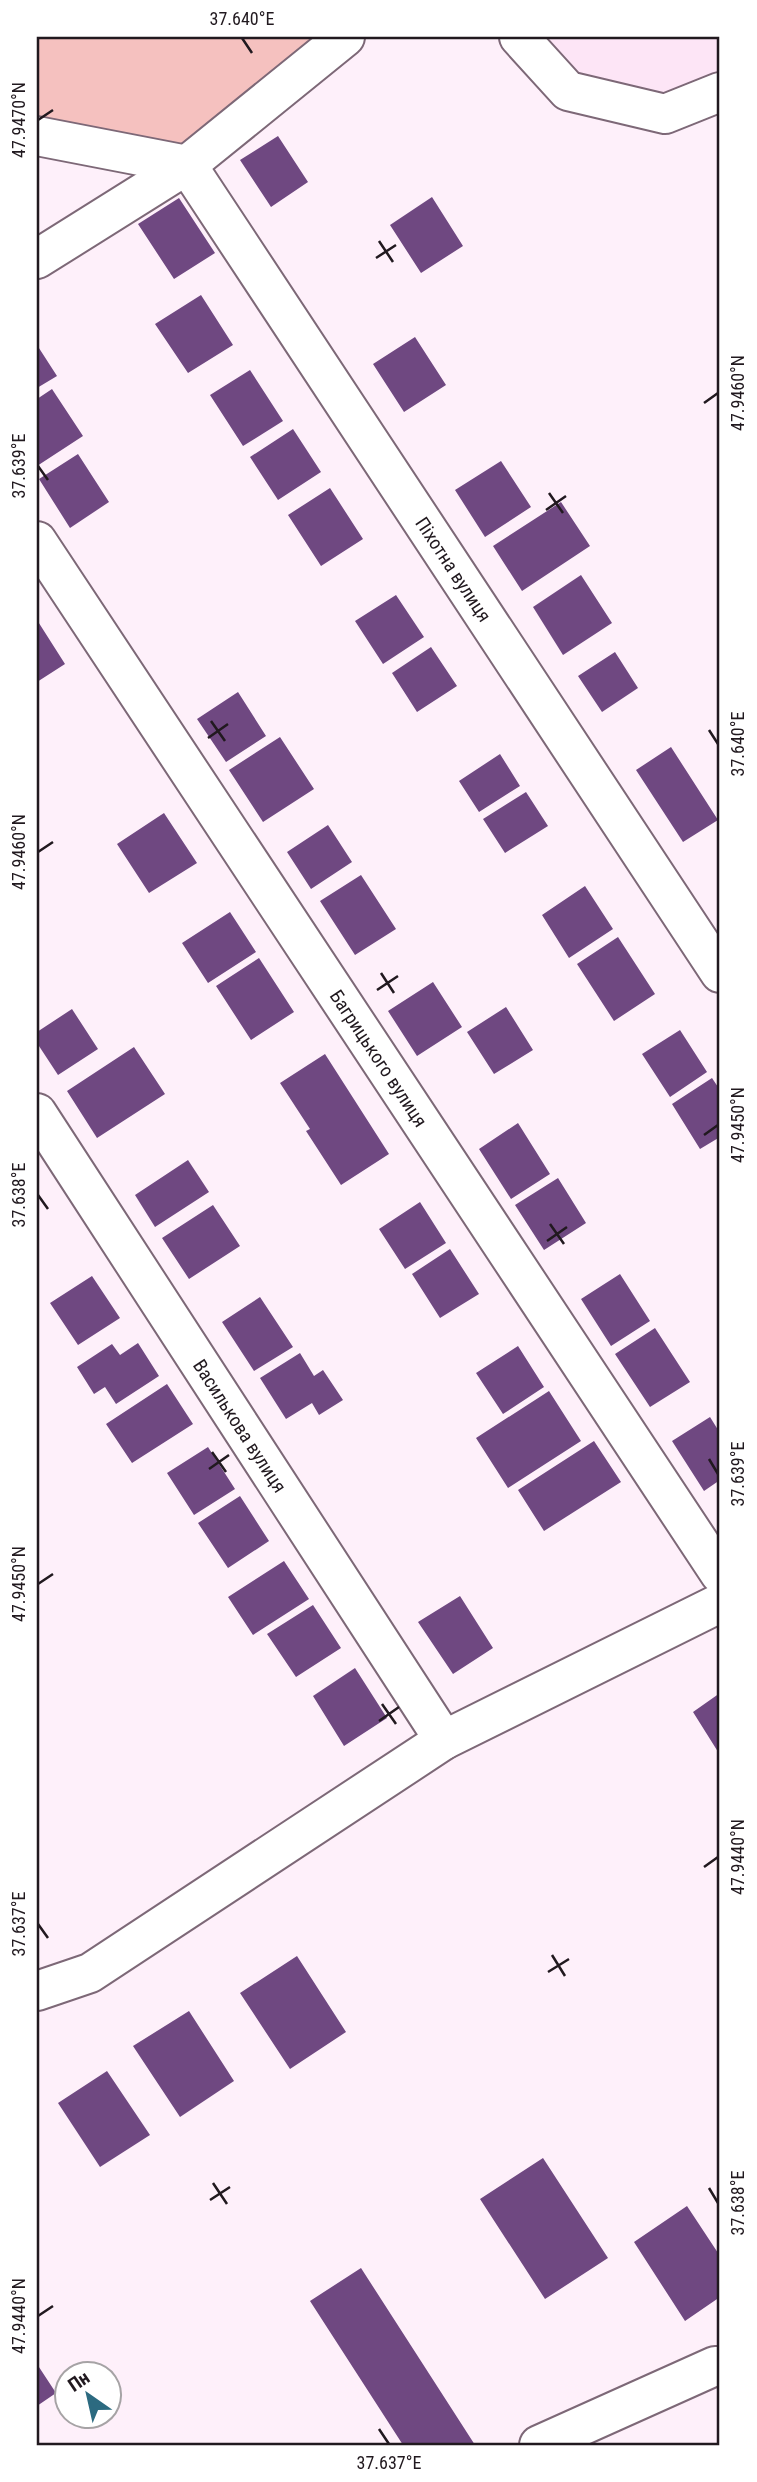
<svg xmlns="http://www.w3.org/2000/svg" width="757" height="2482" font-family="'Roboto Condensed',sans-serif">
<rect width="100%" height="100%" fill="#fef0fa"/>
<!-- built -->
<path fill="#fde5f6" d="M519,37H720V92L665,114L568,91Z"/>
<!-- green -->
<path fill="#f5c1bf" d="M37,37H345L187,165L37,136Z"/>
<!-- building -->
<path fill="#6f4881" d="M278,136L308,182L271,207L240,160Z
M432,197L463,246L421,273L390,225Z
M179,198L215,253L174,279L138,224Z
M201,295L233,345L188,373L155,324Z
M415,337L446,385L404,412L373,364Z
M37,345L57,376L37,388Z
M250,370L283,421L243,446L210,395Z
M52,389L83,436L37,466V399Z
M293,429L321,472L278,500L250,457Z
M78,454L109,502L70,528L39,479Z
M501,461L531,507L485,537L455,490Z
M330,488L363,539L321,566L288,515Z
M561,502L590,546L522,591L493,546Z
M581,575L612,623L563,655L533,607Z
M396,595L424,637L383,664L355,621Z
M37,620L65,664L37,682Z
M431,647L457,686L417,712L392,673Z
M615,652L638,688L602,712L578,676Z
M238,692L266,736L226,762L197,719Z
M280,737L314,789L263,822L229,770Z
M671,747L718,820L683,842L636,770Z
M500,754L520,786L479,812L459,781Z
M526,792L548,826L505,853L483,819Z
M164,813L197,863L149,893L117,844Z
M328,825L352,862L311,889L287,852Z
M361,875L396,929L355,955L320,901Z
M585,886L613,929L569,958L542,915Z
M230,912L256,952L208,983L182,943Z
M618,937L655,994L614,1021L577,964Z
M259,958L294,1012L251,1040L216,986Z
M433,982L462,1027L417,1056L388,1011Z
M506,1007L533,1050L494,1074L467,1032Z
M72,1009L98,1049L58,1075L37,1043V1032Z
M680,1030L707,1072L670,1097L642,1054Z
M134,1047L165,1094L97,1138L67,1091Z
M325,1054L389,1154L341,1185L306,1131L310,1129L280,1083Z
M712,1078L720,1090V1137L700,1149L672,1104Z
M518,1123L550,1174L511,1199L479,1149Z
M188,1160L209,1192L155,1227L135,1195Z
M558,1178L586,1223L544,1250L515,1205Z
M420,1202L446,1243L405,1269L379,1229Z
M213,1205L240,1246L189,1279L162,1238Z
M450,1249L479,1294L440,1318L412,1274Z
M620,1274L650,1321L611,1346L581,1299Z
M92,1276L120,1318L78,1345L50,1303Z
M260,1297L293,1347L254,1371L222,1322Z
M655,1328L690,1382L650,1407L615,1354Z
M138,1343L159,1376L116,1404L105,1387L94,1394L77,1367L112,1344L120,1355Z
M518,1346L544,1387L503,1414L476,1373Z
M300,1353L314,1376L323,1370L343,1400L319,1415L312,1403L286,1419L260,1378Z
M167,1384L193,1424L132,1463L106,1424Z
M549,1391L581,1441L508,1488L476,1438Z
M710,1417L720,1433V1480L704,1491L672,1441Z
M594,1441L621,1482L544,1531L518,1490Z
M208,1447L235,1489L194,1515L167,1473Z
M240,1496L269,1541L228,1568L198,1523Z
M284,1561L309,1599L253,1635L228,1597Z
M460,1596L493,1648L453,1674L418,1622Z
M313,1605L341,1648L296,1677L267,1634Z
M355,1668L387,1718L344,1746L313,1696Z
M720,1693V1755L693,1712Z
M297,1956L346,2032L290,2069L240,1993Z
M189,2011L234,2081L180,2117L133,2046Z
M107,2071L150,2135L100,2167L58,2103Z
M543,2158L608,2258L545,2299L480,2199Z
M687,2206L720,2256V2297L685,2321L634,2242Z
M361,2268L475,2445H403L310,2301Z
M37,2364L56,2393L37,2406Z"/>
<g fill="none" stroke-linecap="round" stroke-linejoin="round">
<defs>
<g id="minor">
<path d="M519,37L568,91L665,114L720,92"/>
<path id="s1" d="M37,136L187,165L720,973"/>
<path d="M37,259L187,165L345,37"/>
<path id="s2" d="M37,541L720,1574"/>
<path id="s3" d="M37,1113L444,1740"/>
<path d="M37,1991L90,1973L444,1740L720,1603"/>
<path d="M539,2445L715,2366H720"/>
</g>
</defs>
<!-- minor casing -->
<use href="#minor" stroke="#7d6877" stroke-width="42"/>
<!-- minor -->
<use href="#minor" stroke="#fff" stroke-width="38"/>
</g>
<!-- ticks -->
<path fill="none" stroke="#21191f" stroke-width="2.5" d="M242,38L252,53M38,120L53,110M379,241L393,262M376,258L396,245M704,403L718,393M38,466L48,480M549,493L563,513M546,510L566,496M211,721L225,741M709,730L718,744M208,738L228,724M38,852L53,842M381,973L394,993M377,990L398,976M704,1135L718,1125M38,1195L48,1209M550,1224L564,1244M547,1241L567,1227M212,1452L226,1472M709,1459L718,1474M209,1469L229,1455M38,1584L53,1574M382,1704L396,1724M379,1721L399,1707M704,1867L718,1857M38,1924L48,1938M552,1955L565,1976M548,1972L569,1959M213,2183L227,2204M709,2188L718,2203M210,2200L230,2187M38,2316L53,2306M379,2429L389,2444"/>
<g text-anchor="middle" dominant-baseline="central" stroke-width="7" stroke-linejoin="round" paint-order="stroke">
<!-- street labels -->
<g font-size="19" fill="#21191f" stroke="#fff">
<text stroke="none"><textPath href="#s1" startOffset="637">Піхотна вулиця</textPath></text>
<text stroke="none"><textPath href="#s2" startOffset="620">Багрицького вулиця</textPath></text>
<text stroke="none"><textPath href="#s3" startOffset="373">Василькова вулиця</textPath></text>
</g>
</g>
<!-- border -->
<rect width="757" height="2482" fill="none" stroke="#ffffff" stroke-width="77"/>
<!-- north arrow -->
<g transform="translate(88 2395) rotate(326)"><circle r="33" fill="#ffffff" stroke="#a6a3a5" stroke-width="2"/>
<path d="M0-5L12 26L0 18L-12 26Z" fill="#2c6a80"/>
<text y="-10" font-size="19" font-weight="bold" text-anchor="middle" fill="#21191f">Пн</text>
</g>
<rect x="38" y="38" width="680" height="2406" fill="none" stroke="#21191f" stroke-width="2.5"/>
<g font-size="18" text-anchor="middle" fill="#21191f">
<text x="242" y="25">37.640°E</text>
<text transform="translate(19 120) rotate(-90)" y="6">47.9470°N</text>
<text transform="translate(738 393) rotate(-90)" y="6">47.9460°N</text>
<text transform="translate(19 466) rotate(-90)" y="6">37.639°E</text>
<text transform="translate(738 744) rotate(-90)" y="6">37.640°E</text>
<text transform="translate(19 852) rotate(-90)" y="6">47.9460°N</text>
<text transform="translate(738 1125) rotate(-90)" y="6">47.9450°N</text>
<text transform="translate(19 1195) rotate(-90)" y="6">37.638°E</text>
<text transform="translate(738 1474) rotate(-90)" y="6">37.639°E</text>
<text transform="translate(19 1584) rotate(-90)" y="6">47.9450°N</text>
<text transform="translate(738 1857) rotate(-90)" y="6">47.9440°N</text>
<text transform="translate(19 1924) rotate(-90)" y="6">37.637°E</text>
<text transform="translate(738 2203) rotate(-90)" y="6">37.638°E</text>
<text transform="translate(19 2316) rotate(-90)" y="6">47.9440°N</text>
<text x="389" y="2469">37.637°E</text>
</g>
</svg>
